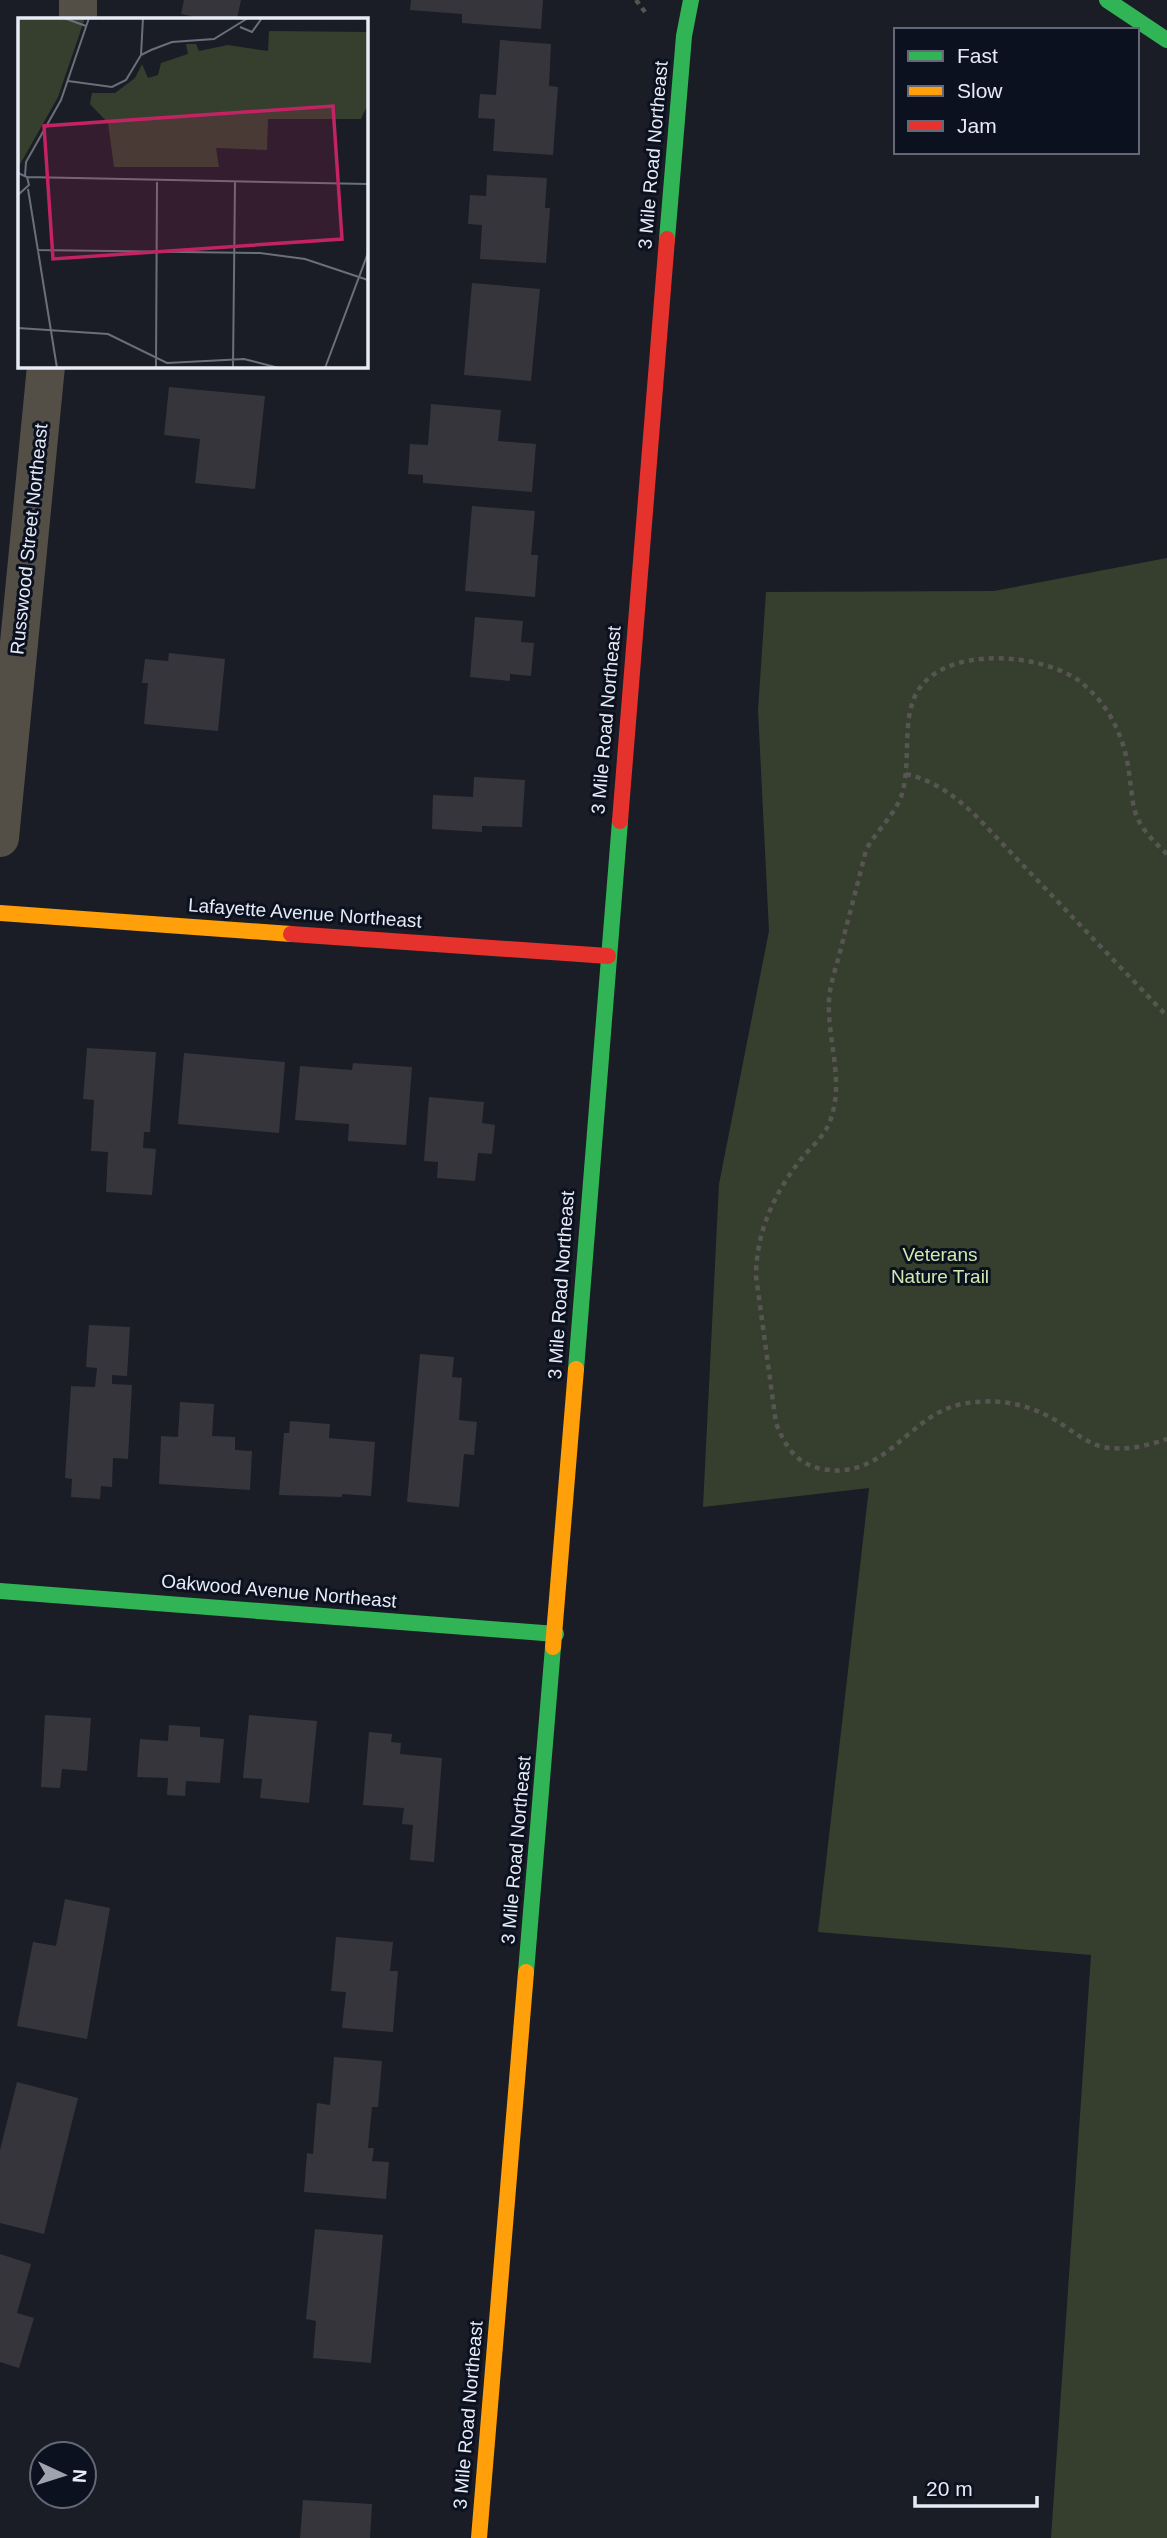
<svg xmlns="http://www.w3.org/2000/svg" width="1167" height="2538" font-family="Helvetica,sans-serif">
<rect width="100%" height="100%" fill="#1a1d25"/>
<!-- green -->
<path fill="#363f2e" d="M1167,558V2538H1051L1091,1955L818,1932L869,1488L703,1507L719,1184L769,931L758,710L766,592L994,591Z"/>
<!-- building -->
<path fill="#36353b" d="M184,0H241L237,19H206L181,14Z
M411,0H543L541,29L462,23V14L410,10Z
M500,40L551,44L549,86L558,87L553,155L493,151L495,119L478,118L480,94L496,95Z
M487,175L547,178L545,208H550L546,263L480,259L482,225L468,224L470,195L486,196Z
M472,283L540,289L531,381L464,375Z
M169,387L265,396L255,489L195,483L200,439L164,435Z
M431,404L501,410L498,441L536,444L532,492L423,483V475L408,474L410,444L428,445Z
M472,506L535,511L531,555H538L535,597L465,591Z
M475,617L523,621L521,642L534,643L531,676L510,674V681L470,677Z
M169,653L225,659L218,731L144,724L148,683H142L145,659L168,661Z
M474,777L525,780L522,827L482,826V832L432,829L433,795L473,797Z
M87,1048L156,1052L150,1132H144L143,1148L156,1149L152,1195L106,1192L108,1152L91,1151L94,1100L83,1099Z
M184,1053L285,1062L279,1133L178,1124Z
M353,1063L412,1067L406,1145L348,1141L349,1124L295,1120L300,1066L352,1070Z
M429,1097L484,1102L482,1123L495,1125L492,1154L478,1153L475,1181L437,1178L438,1162L424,1161Z
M89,1325L130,1327L127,1376L112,1375V1384L132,1385L128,1459L113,1458L112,1487L101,1486L100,1499L71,1497L72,1479L65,1478L71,1386L95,1387L97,1368L86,1367Z
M420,1354L454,1357L452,1377L462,1378L459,1420L477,1422L474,1455L464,1454L459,1507L407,1502Z
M180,1402L214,1404L212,1436L235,1437V1450L252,1451L250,1490L159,1484L161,1436L178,1437Z
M290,1421L330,1424L329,1438L375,1442L371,1496L342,1494V1497L279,1495L284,1433H289Z
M45,1715L91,1718L87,1771L62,1769L60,1788L41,1787Z
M249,1715L317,1721L309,1803L260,1798L262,1779L243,1778Z
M169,1725L200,1727V1737L224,1739L220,1783L186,1781L185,1796L167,1795L168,1778L137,1777L140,1739L168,1741Z
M369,1732L392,1734L391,1742L401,1743L400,1754L442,1758L434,1862L410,1860L413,1825L402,1824L404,1808L363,1805Z
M65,1899L110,1908L87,2039L17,2026L33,1942L56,1946Z
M336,1937L393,1942L390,1971H398L393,2032L342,2028L346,1992L331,1991Z
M334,2057L382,2061L378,2107H372L368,2148H374L372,2161L389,2162L386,2199L304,2192L307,2153L313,2154L317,2103L330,2105Z
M17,2082L78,2098L44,2234L0,2223V2150Z
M315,2229L383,2235L371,2363L313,2358L316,2321L306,2319Z
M0,2254L31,2264L17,2313L34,2318L19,2368L0,2362Z
M303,2500L372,2504L370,2538H300Z"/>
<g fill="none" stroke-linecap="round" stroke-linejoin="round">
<!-- path -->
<path stroke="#575552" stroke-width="4.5" stroke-dasharray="5 5" stroke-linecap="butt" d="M636,0L648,16
M906,774C935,781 955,796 976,816L1167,1016
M1167,854C1156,844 1143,831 1137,817C1132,806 1132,792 1130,781C1128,761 1124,743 1115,725C1107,708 1093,691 1078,680C1039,653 945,645 917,692C901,720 912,765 901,797C893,817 876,831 866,850C858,883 849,915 841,948C837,965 830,983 829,1000C827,1040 845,1082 830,1121C824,1138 808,1149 798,1163C773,1196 756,1234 756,1276L776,1423C785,1446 796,1464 822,1469C886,1481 907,1415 962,1404C998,1397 1032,1404 1063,1425C1075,1433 1085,1441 1099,1446C1122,1452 1146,1446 1167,1439"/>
<!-- street -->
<path stroke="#534e46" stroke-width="38" d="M78,19V0
M0,838L46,366"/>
<!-- fast -->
<path stroke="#30b455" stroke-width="16" d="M1107,0L1167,40
M667,239L684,36L691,0
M576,1369L620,821
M0,1591L556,1634
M526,1972L553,1647"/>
<!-- slow -->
<path stroke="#ff9f0a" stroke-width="16" d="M0,913L291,934
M553,1647L576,1369
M479,2538L526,1972"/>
<!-- jam -->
<path stroke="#e5322d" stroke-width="16" d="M620,821L667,239
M291,934L608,956"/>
</g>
<g text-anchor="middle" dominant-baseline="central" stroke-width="6" stroke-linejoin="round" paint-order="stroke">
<!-- street labels -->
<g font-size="19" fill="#e7ebf7" stroke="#0c1120">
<text transform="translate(653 155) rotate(-85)">3 Mile Road Northeast</text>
<text transform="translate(29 539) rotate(-84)">Russwood Street Northeast</text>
<text transform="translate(606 720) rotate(-85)">3 Mile Road Northeast</text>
<text transform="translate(305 913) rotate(4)">Lafayette Avenue Northeast</text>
<text transform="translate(561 1285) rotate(-86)">3 Mile Road Northeast</text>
<text transform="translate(279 1591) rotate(5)">Oakwood Avenue Northeast</text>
<text transform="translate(516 1850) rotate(-85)">3 Mile Road Northeast</text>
<text transform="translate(468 2415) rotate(-85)">3 Mile Road Northeast</text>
</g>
<!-- park labels -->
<g font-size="19" fill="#cfeaad" stroke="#0c1120">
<text x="940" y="1254">Veterans<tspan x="940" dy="22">Nature Trail</tspan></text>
</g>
</g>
<!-- overview -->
<g transform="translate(18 18)">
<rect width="350" height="350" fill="#1a1d25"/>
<path d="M0,0H67L40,79L0,150ZM251,13L350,14V86L343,101H250L249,132L198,130L201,149H96L90,105L72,86L74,75H97L117,60L124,46L130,60L140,57L143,45L170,36L168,26H178L181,33L210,27L250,33Z" fill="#363f2e"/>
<path fill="none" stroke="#6c6f79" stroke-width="2" d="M46,0L68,8M222,9L234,14L244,0M123,37L125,0M50,63L94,69L108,62L123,37L133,32L154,24L196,21L230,0M0,155L9,159L11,167L0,177M7,158L8,144L43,82L71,0M9,159L350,166M10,171L39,350M19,232L242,235L287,241L350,262M0,310L90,316L149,345L226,341L261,350M138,350L139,164M215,350L217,164M307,350L350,235"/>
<path fill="#c42363" fill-opacity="0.15" stroke="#c42363" stroke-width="3.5" d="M315,88L324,221L35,241L26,108Z"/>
<rect width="350" height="350" fill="none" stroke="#e7ebf7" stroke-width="3.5"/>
</g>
<!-- legend -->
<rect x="894" y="28" width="245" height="126" fill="#0c1120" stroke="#646876" stroke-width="2"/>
<rect x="908" y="51" width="35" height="10" fill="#30b455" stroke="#646876" stroke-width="2"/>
<text x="957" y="63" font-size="21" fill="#e7ebf7">Fast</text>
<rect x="908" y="86" width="35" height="10" fill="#ff9f0a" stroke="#646876" stroke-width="2"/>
<text x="957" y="98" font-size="21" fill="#e7ebf7">Slow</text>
<rect x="908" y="121" width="35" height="10" fill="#e5322d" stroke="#646876" stroke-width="2"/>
<text x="957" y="133" font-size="21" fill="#e7ebf7">Jam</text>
<!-- north arrow -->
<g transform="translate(63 2475) rotate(94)"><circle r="33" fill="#0c1120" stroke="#646876" stroke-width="2"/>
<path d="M0-5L12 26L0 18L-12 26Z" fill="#9fa3ae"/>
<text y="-10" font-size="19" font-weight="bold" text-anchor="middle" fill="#e7ebf7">N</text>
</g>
<!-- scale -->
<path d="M915 2496v10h122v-10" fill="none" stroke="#e7ebf7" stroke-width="3.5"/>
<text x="926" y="2496" font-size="21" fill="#e7ebf7" stroke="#0c1120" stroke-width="5" paint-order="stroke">20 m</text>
</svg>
